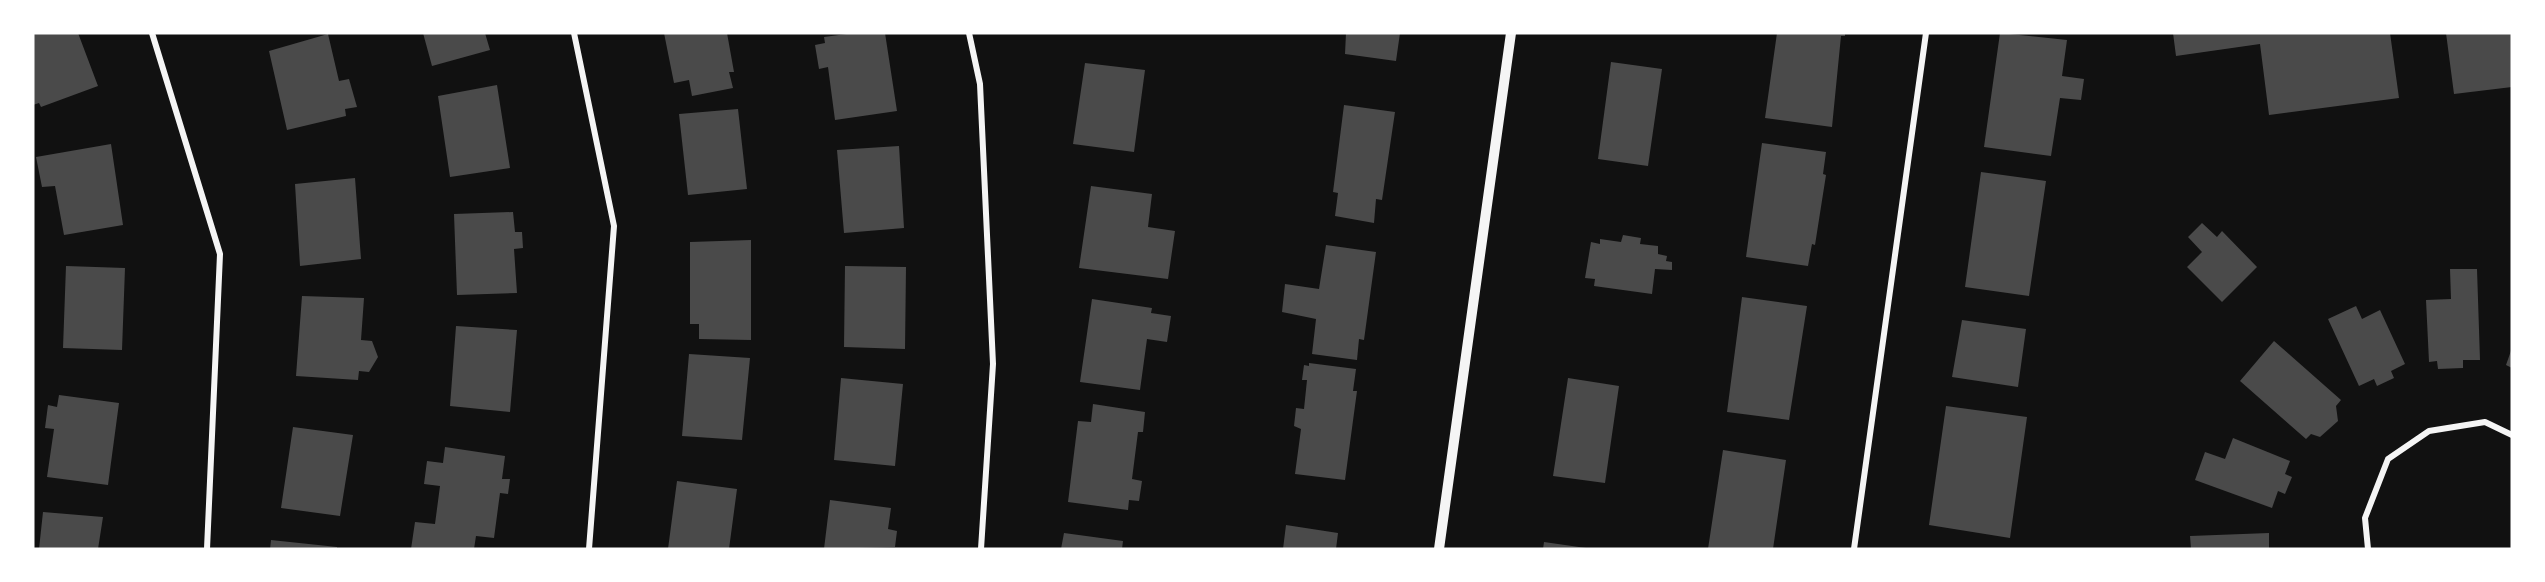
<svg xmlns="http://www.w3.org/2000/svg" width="2545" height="582" font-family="'Work Sans',sans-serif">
<rect width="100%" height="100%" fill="#111"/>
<!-- building -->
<path fill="#4a4a4a" d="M33,33H78L98,86L41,107L39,103L33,105Z
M423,33H485L490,50L432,66Z
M664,33H727L734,72H729L733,88L692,96L689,80L674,83Z
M854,33H885L897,111L835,120L828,67L819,69L815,45L825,43L824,37Z
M1346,33H1400L1396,61L1345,54Z
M1777,33H1845V36H1841L1832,127L1765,118Z
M2000,33L2067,40L2062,76L2084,79L2081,100L2060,98L2051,156L1984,147Z
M2173,33H2390L2399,98L2269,115L2260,44L2176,56Z
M2446,33H2512V87L2454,94Z
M328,34L339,81L349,79L357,107L345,109L346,116L287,130L269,51Z
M1611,62L1662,69L1648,166L1598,159Z
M1085,63L1145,70L1134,152L1073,144Z
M497,85L510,168L450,177L438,96Z
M1344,105L1395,112L1382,200L1376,199L1374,223L1335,216L1338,193L1333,192Z
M738,109L747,189L688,195L679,114Z
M1762,143L1826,152L1823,174L1826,175L1815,245L1812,244L1808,266L1746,257Z
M111,144L123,225L64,235L55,186L42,187L36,157Z
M899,146L904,228L844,233L837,150Z
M1981,172L2046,181L2029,296L1965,287Z
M355,178L361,259L300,266L295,184Z
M1091,186L1152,194L1148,227L1175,231L1168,279L1079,268Z
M513,212L515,232H522L523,248L514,249L517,293L457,295L454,214Z
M2202,223L2217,237L2222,231L2257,267L2222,302L2187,267L2202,252L2188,237Z
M1623,235L1641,238L1640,244L1658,246V254L1667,256L1666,261L1672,262V270L1655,269L1652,294L1594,286L1595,279L1585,278L1591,242L1600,244V239L1621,242Z
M751,240V340L699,339V324H690V242Z
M1326,245L1376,252L1364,340L1359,339L1357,360L1312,354L1316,319L1282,312L1285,284L1319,289Z
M66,266L125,268L122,350L63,348Z
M845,266L906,267L905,349L844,347Z
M2450,269H2477L2480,360H2463V368L2438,369L2437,361L2429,362L2426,300L2451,299Z
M302,296L364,298L361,340L372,341L378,357L369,372L359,371L358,380L296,376Z
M1742,297L1807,306L1789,420L1727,412Z
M1092,299L1152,308L1151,313L1171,316L1167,342L1147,339L1140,390L1080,382Z
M2356,306L2362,319L2380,310L2405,364L2391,371L2394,378L2377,386L2374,379L2359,386L2328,319Z
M1962,320L2026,329L2018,387L1952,377Z
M456,326L517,330L510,412L450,406Z
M2274,341L2341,400L2336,406L2338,421L2320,437L2311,434L2306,439L2240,381Z
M2512,348V368L2506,365Z
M689,354L750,358L742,440L682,436Z
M1309,363L1356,369L1353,391H1357L1345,480L1295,474L1301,429L1294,426L1296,408L1304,409L1307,380H1302L1304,365L1309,366Z
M841,378L903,384L895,466L834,460Z
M1568,378L1619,386L1605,483L1553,476Z
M59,395L119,403L108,485L47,477L54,429L45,428L48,405L57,407Z
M1093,404L1145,412L1143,432H1138L1132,479L1142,481L1139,501L1129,500L1128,510L1068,502L1078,421L1091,422Z
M1946,406L2027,417L2010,538L1929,525Z
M293,427L353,435L340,516L281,508Z
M2233,438L2290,461L2285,474L2292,477L2285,494L2278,491L2272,508L2195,480L2205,452L2225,459Z
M445,447L505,456L502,479H510L508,494L500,493L494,538L476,536L474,549H411L415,522L435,524L440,486L424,484L427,461L443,463Z
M1723,450L1786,460L1773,549H1708Z
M677,481L737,489L729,549H668Z
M830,500L891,508L888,529L897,531L895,547L824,549Z
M43,512L103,517L98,549H39Z
M1286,525L1338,533L1336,549H1283Z
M1064,533L1123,541L1122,549H1061Z
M2269,533V549H2191L2190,536Z
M271,540L337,547V549H270Z
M1544,542L1586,548V549H1543Z"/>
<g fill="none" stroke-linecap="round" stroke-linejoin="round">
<!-- minor -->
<path stroke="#f5f5f5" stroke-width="6" d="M152,33L220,254L207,549
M574,33L614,226L589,549
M969,33L980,84L993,364L981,549
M1854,549L1926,33
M2368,549L2365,518L2388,459L2429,431L2485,422L2512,435"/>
<!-- tertiary -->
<path stroke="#f5f5f5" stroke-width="10" d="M1439,549L1511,33"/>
</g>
<!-- border -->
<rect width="2545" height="582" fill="none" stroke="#ffffff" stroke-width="69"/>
</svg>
